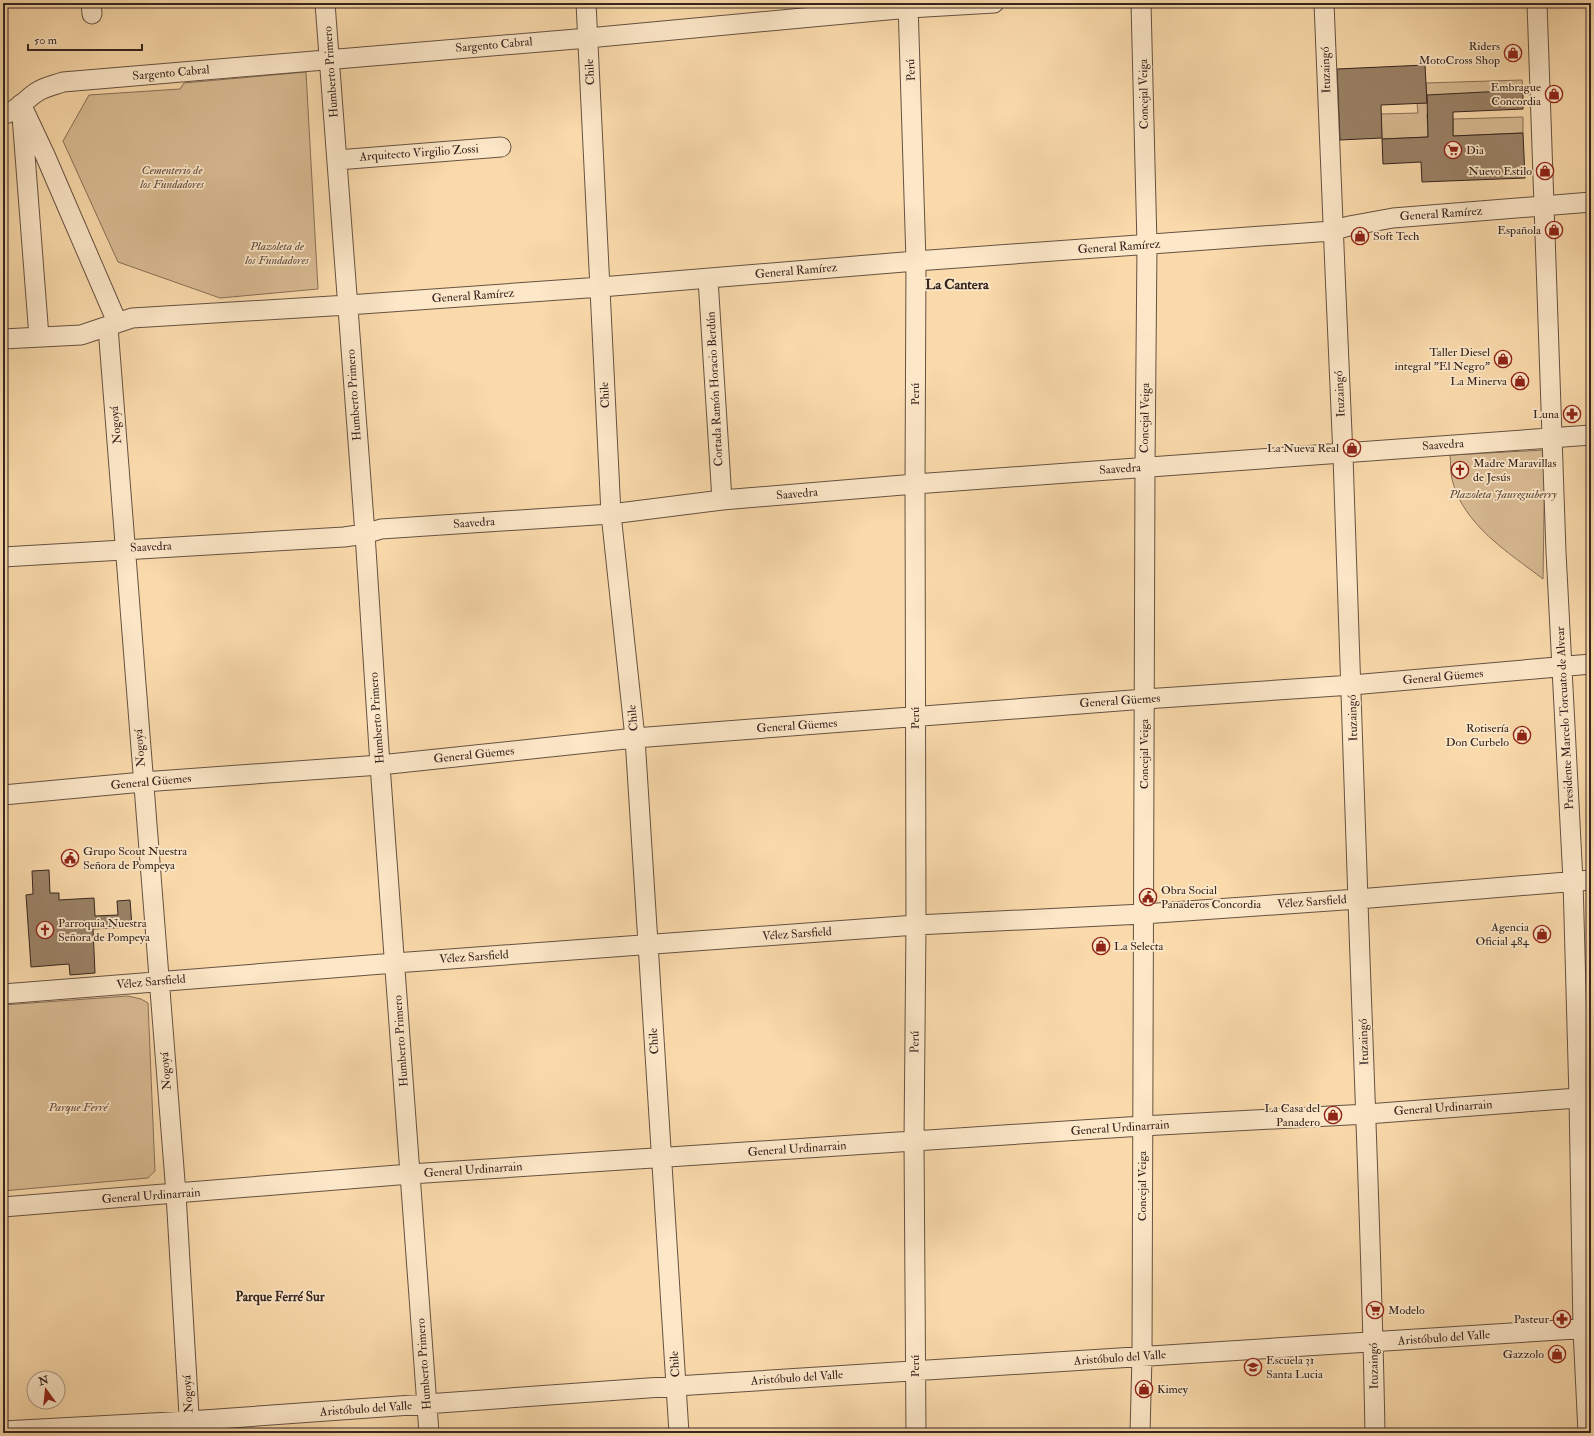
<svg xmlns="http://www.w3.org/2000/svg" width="1594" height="1436" font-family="'IM FELL Double Pica',serif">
<rect width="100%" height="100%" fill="#fadaab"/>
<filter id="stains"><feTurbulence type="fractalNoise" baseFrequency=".005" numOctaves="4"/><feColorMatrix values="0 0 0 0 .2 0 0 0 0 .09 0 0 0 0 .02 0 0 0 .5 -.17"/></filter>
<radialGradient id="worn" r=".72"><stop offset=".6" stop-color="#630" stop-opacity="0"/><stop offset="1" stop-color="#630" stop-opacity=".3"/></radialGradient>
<!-- green -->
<path fill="#d9bb93" stroke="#877059" d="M306,72L318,289L220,298L118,262L63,141L89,95L180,89L184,83Z
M1522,80L1523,90L1439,113L1427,114L1428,137L1382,139L1381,114L1418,113L1417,103H1427L1426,83Z
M1523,117V133L1453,136V119Z
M1545,450L1543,579C1508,552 1463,525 1452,479C1450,472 1451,463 1450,455Z
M128,996L141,999L148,1003L155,1171L148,1178L3,1191V1005Z"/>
<!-- building -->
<path fill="#9b8368" stroke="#35251f" d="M1425,65L1427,103L1381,105L1382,138L1340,140L1337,69Z
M1523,90V109L1453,112V136L1523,133L1525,178L1422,182L1421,162L1383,164L1382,139L1428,137L1427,95Z
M49,870L50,893H59V900L94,898L95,916L118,915L117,901L130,900L132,927L93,929L95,973L70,975L69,964L31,967L26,895L33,894L32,871Z"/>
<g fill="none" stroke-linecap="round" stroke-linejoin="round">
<defs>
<path id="minor" d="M91,3L92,14
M325,3L365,534L380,765L429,1433
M586,3L611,514L635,738L679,1433
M908,3L916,261L915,484L916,925L914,1141L916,1433
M1324,3C1329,154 1337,305 1343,456C1349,604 1352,753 1358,901C1364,1078 1372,1256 1375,1433
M1537,3L1556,552L1573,881L1579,1098L1583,1329L1588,1433
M21,104L45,155L117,322
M3,114C14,114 27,98 37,92C44,87 55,85 63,82L588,38L909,8L994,3
M22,116L39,337
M337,160L501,147
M708,279L722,500
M108,327L176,1194L190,1432
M3,339L81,335L132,318L348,305L601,287L916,261L1332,231L1349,226L1393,218L1591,202
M3,557L344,537L365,534L381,529L611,514L722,500L915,484L1591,435
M3,795L143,782L380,765L635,738L1145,699L1352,685L1591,664
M3,994L395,963L916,925L1143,914L1358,899L1591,880
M3,1207L410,1174L1142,1126L1367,1114L1591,1097
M3,1431L189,1421L676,1386L1591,1328
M1140,1433L1142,1357L1145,467L1147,245L1141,3"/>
</defs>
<!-- minor casing -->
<use href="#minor" stroke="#665242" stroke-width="21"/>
<!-- minor -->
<use href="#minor" stroke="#fce7c8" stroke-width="19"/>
</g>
<!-- icons -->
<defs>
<symbol id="shop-ring" viewBox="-11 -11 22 22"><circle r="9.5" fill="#fce7c8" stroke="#8f2418" stroke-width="1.5"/><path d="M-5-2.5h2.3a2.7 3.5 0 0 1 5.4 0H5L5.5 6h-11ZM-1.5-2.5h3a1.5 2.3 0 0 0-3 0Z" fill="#8f2418"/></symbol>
<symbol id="supermarket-ring" viewBox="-11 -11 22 22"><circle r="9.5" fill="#fce7c8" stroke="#8f2418" stroke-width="1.5"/><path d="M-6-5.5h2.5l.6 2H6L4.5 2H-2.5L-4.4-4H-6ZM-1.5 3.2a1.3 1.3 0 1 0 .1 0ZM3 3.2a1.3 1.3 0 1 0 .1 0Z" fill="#8f2418"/></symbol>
<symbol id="pharmacy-ring" viewBox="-11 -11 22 22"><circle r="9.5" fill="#fce7c8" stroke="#8f2418" stroke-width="1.5"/><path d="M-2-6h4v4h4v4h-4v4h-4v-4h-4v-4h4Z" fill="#8f2418"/></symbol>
<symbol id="church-ring" viewBox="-11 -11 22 22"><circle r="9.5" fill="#fce7c8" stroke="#8f2418" stroke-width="1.5"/><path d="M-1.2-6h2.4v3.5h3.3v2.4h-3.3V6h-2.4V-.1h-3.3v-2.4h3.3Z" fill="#8f2418"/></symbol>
<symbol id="civic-ring" viewBox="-11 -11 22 22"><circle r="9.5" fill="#fce7c8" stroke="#8f2418" stroke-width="1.5"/><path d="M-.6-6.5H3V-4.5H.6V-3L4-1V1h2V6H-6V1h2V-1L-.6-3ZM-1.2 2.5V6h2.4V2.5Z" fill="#8f2418"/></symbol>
<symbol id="school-ring" viewBox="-11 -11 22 22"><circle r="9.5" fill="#fce7c8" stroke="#8f2418" stroke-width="1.5"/><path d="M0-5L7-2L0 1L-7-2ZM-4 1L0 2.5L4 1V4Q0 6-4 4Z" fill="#8f2418"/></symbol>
</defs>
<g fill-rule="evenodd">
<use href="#shop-ring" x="1503" y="43" width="20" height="20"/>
<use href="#shop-ring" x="1544" y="84" width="20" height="20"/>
<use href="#supermarket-ring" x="1443" y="140" width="20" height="20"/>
<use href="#shop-ring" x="1535" y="161" width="20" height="20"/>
<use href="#shop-ring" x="1544" y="220" width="20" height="20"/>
<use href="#shop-ring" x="1350" y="226" width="20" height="20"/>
<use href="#shop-ring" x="1493" y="349" width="20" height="20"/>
<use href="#shop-ring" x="1510" y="371" width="20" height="20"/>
<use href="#pharmacy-ring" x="1562" y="404" width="20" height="20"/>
<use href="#shop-ring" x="1342" y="438" width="20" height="20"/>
<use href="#church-ring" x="1450" y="460" width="20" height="20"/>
<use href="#shop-ring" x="1512" y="725" width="20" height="20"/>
<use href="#civic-ring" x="60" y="848" width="20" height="20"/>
<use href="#civic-ring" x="1138" y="887" width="20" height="20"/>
<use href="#church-ring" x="35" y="920" width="20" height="20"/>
<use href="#shop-ring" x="1532" y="924" width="20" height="20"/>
<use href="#shop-ring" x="1091" y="936" width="20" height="20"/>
<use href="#shop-ring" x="1323" y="1105" width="20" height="20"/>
<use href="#supermarket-ring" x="1365" y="1300" width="20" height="20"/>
<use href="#pharmacy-ring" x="1552" y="1309" width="20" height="20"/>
<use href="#shop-ring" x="1547" y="1344" width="20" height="20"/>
<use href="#school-ring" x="1243" y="1357" width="20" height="20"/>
<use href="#shop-ring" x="1134" y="1379" width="20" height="20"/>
</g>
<g text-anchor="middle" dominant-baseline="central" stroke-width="3.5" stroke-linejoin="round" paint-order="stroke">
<!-- street labels -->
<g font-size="12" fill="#35251f" stroke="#fce7c8">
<text transform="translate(494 45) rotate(-5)">Sargento Cabral</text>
<text transform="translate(911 70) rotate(-92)">Perú</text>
<text transform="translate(1326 70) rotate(-92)">Ituzaingó</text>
<text transform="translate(331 72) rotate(-94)">Humberto Primero</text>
<text transform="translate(590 72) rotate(-93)">Chile</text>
<text transform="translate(171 73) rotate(-5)">Sargento Cabral</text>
<text transform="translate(1144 94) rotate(-91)">Concejal Veiga</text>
<text transform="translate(419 153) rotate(-4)">Arquitecto Virgilio Zossi</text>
<text transform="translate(1441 214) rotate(-4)">General Ramírez</text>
<text transform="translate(1119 247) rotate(-4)">General Ramírez</text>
<text transform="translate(796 271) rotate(-5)">General Ramírez</text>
<text transform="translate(473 296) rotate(-4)">General Ramírez</text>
<text transform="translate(715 389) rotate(-93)">Cortada Ramón Horacio Berdún</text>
<text transform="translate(915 394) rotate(-90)">Perú</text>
<text transform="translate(1340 394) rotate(-93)">Ituzaingó</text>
<text transform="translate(354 395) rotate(-94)">Humberto Primero</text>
<text transform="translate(605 395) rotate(-93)">Chile</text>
<text transform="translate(1145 418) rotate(-89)">Concejal Veiga</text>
<text transform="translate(116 425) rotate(-95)">Nogoyá</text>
<text transform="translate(1443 445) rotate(-4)">Saavedra</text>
<text transform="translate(1120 469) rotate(-4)">Saavedra</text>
<text transform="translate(797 494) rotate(-5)">Saavedra</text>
<text transform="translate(474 523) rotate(-4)">Saavedra</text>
<text transform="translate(151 547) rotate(-3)">Saavedra</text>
<text transform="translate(1443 677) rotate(-5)">General Güemes</text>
<text transform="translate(1120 701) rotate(-4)">General Güemes</text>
<text transform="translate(377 718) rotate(-94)">Humberto Primero</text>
<text transform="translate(633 718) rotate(-96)">Chile</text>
<text transform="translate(915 718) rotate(-90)">Perú</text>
<text transform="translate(1353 718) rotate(-92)">Ituzaingó</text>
<text transform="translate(1565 718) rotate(-93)">Presidente Marcelo Torcuato de Alvear</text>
<text transform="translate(797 726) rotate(-4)">General Güemes</text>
<text transform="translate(140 748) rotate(-94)">Nogoyá</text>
<text transform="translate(1144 754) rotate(-90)">Concejal Veiga</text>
<text transform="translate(474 755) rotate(-6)">General Güemes</text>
<text transform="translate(151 782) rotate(-5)">General Güemes</text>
<text transform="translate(1312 902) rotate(-4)">Vélez Sarsfield</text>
<text transform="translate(797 934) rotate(-4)">Vélez Sarsfield</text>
<text transform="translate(474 957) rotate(-4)">Vélez Sarsfield</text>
<text transform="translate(151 982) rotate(-5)">Vélez Sarsfield</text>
<text transform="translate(401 1041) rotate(-94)">Humberto Primero</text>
<text transform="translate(654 1041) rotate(-94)">Chile</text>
<text transform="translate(915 1042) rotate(-89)">Perú</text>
<text transform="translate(1364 1042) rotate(-92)">Ituzaingó</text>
<text transform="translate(166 1071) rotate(-94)">Nogoyá</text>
<text transform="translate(1443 1108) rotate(-4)">General Urdinarrain</text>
<text transform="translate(1120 1128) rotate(-4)">General Urdinarrain</text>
<text transform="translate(797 1149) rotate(-4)">General Urdinarrain</text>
<text transform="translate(473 1170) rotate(-4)">General Urdinarrain</text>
<text transform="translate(1142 1186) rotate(-90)">Concejal Veiga</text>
<text transform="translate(151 1196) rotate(-4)">General Urdinarrain</text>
<text transform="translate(1444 1338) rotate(-4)">Aristóbulo del Valle</text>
<text transform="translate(1120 1358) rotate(-4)">Aristóbulo del Valle</text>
<text transform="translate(424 1364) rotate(-94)">Humberto Primero</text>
<text transform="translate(675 1364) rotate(-94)">Chile</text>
<text transform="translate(915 1366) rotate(-90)">Perú</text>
<text transform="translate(1374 1366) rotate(-91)">Ituzaingó</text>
<text transform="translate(797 1378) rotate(-4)">Aristóbulo del Valle</text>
<text transform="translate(188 1394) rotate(-93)">Nogoyá</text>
<text transform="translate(366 1409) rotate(-4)">Aristóbulo del Valle</text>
</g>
<!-- poi labels -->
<g font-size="12" fill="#35251f" stroke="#fce7c8" text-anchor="end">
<text x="1500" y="46">Riders<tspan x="1500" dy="14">MotoCross Shop</tspan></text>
<text x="1541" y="87">Embrague<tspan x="1541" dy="14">Concordia</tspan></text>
<text x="1466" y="150" text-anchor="start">Dia</text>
<text x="1532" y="171">Nuevo Estilo</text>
<text x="1541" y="230">Española</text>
<text x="1373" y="236" text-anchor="start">Soft Tech</text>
<text x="1490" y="352">Taller Diesel<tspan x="1490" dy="14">integral "El Negro"</tspan></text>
<text x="1507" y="381">La Minerva</text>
<text x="1559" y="414">Luna</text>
<text x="1339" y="448">La Nueva Real</text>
<text x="1473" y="463" text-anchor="start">Madre Maravillas<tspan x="1473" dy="14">de Jesús</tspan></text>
<text x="1509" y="728">Rotisería<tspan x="1509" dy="14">Don Curbelo</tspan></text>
<text x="83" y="851" text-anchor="start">Grupo Scout Nuestra<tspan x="83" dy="14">Señora de Pompeya</tspan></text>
<text x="1161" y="890" text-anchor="start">Obra Social<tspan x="1161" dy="14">Panaderos Concordia</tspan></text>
<text x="58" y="923" text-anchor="start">Parroquia Nuestra<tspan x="58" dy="14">Señora de Pompeya</tspan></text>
<text x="1529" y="927">Agencia<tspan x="1529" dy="14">Oficial 484</tspan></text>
<text x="1114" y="946" text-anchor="start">La Selecta</text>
<text x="1320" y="1108">La Casa del<tspan x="1320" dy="14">Panadero</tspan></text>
<text x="1388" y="1310" text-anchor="start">Modelo</text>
<text x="1549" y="1319">Pasteur</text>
<text x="1544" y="1354">Gazzolo</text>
<text x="1266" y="1360" text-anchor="start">Escuela 31<tspan x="1266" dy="14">Santa Lucia</tspan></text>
<text x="1157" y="1389" text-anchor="start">Kimey</text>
</g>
<!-- park labels -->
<g font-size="12" font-style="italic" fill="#5e4a3c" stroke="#fce7c8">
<text x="172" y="170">Cementerio de<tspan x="172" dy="14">los Fundadores</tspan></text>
<text x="277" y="246">Plazoleta de<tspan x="277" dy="14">los Fundadores</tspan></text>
<text x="1503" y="494">Plazoleta Jaureguiberry</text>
<text x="78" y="1107">Parque Ferré</text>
</g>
<!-- neighbourhood labels -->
<g font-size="13" font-weight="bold" fill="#35251f" stroke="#fce7c8">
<text x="280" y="1297">Parque Ferré Sur</text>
</g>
<!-- quarter labels -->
<g font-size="14" font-weight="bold" fill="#35251f" stroke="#fce7c8">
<text x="957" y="284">La Cantera</text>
</g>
</g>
<!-- margin -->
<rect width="1594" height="1436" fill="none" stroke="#fadaab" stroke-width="16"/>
<rect x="4" y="4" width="1586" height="1428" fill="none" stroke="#35251f" stroke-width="2"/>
<rect x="8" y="8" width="1578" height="1420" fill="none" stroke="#35251f"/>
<!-- north arrow -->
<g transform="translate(46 1390) rotate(345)"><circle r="19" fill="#fce7c8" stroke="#ac9984"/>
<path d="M0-3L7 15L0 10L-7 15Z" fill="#8f2418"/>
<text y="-6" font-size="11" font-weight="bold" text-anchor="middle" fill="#35251f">N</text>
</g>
<!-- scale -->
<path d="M28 44v6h114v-6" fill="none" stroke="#35251f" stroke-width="2"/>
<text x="34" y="44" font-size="12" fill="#35251f" stroke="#fce7c8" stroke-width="3" paint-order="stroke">50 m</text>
<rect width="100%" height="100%" filter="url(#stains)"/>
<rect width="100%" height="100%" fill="url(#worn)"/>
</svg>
